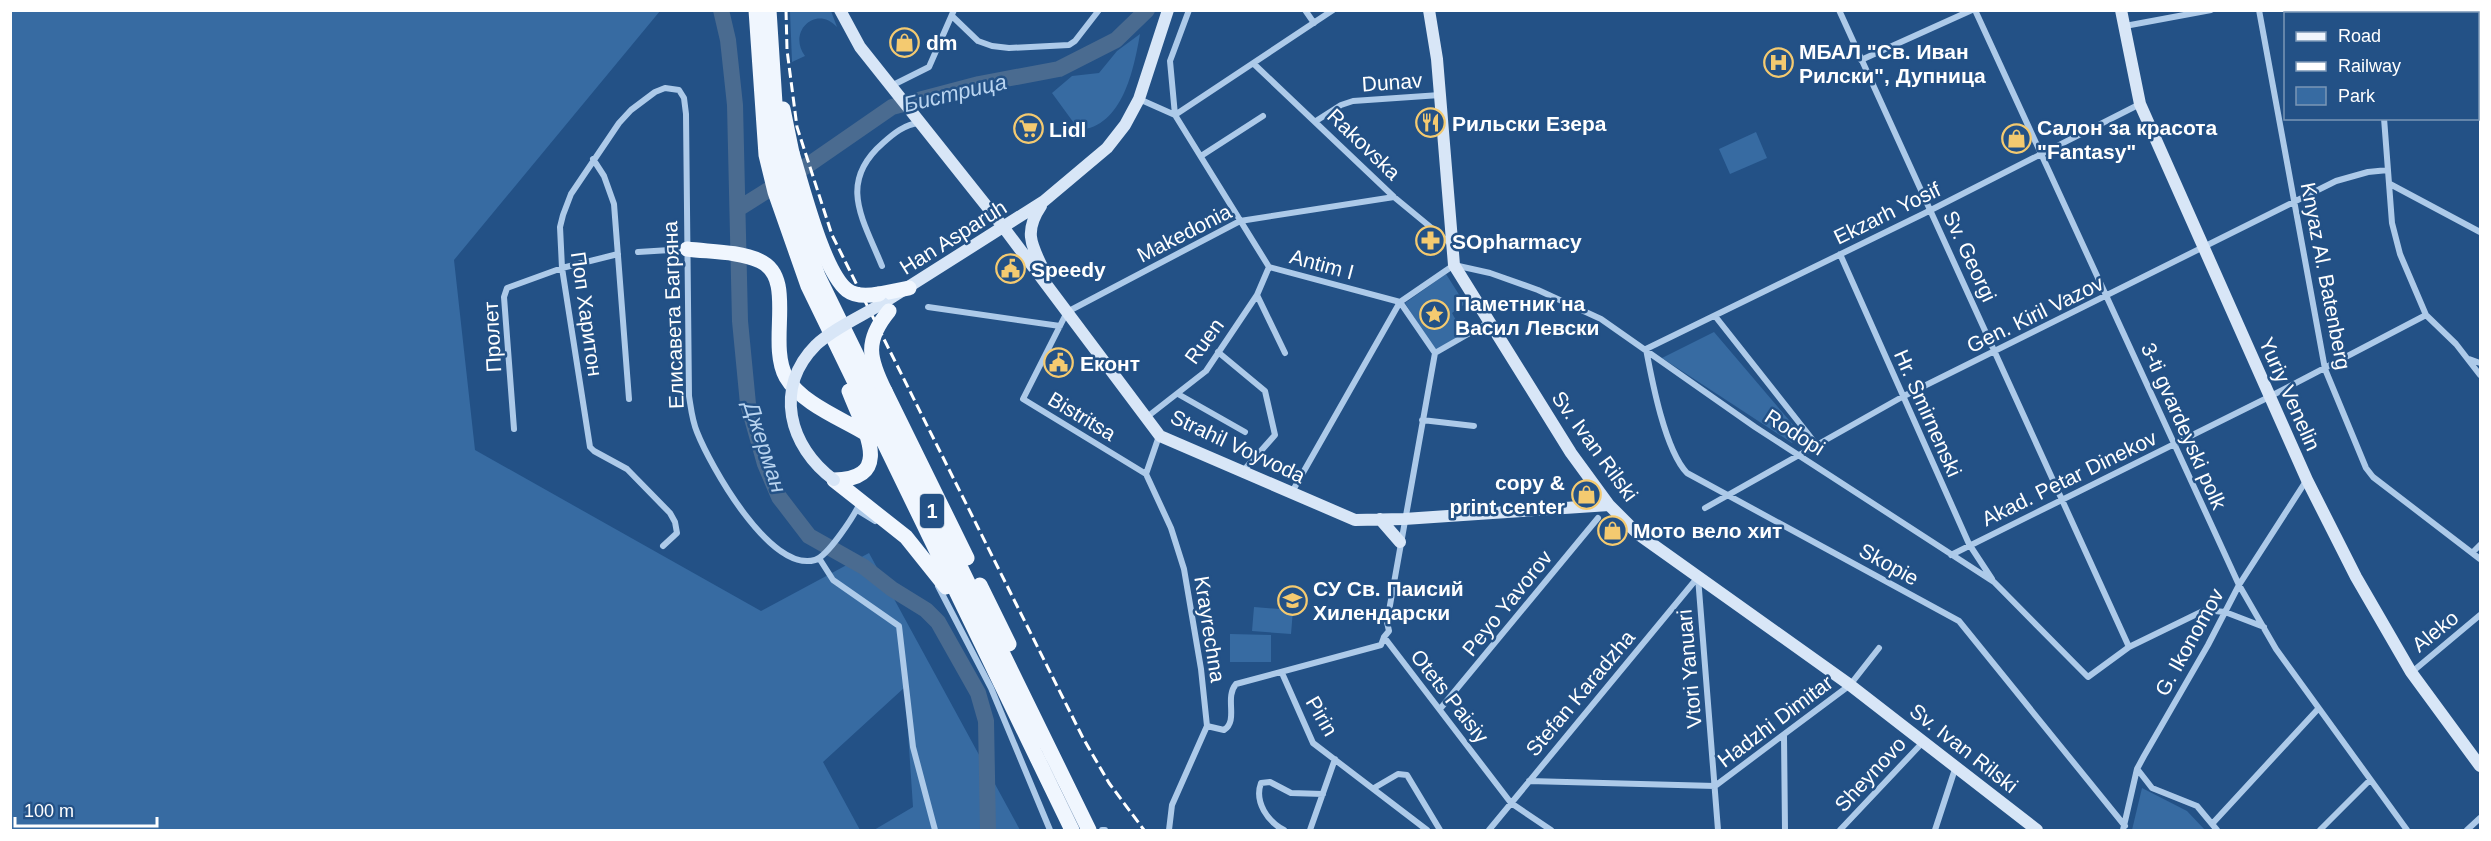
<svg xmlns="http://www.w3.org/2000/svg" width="2491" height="841" font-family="Arial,sans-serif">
<rect width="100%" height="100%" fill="#235186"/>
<!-- green -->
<path fill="#376ba2" d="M10,11H660L454,260L475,450L761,611L869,553L1020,830H874L913,807L905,687L823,762L860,830H11Z
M790,11H831L837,27C816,4 787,32 805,56L792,62Z
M1140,34C1134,68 1123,127 1079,130L1052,93L1072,76L1099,73L1117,51Z
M1756,132L1767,158L1730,174L1719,149Z
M1446,274L1465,304L1452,313L1463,333L1435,351L1405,303Z
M1714,332L1800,433L1792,443L1662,358Z
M1254,607L1293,610L1291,634L1252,631Z
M1230,634L1271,635V662H1230Z
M2142,788L2187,811L2205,830H2132Z"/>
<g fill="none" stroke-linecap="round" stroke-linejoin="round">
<!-- river -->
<path stroke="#4a6b90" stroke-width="16" d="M721,10L728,40L735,105L740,321L748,404L765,464L779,497L809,536L864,567L892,589L926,610L938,622L978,693L986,721L988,830
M738,209L811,163L892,107L979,84L1059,69L1116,40L1147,10"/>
<!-- street -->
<path stroke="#adcae9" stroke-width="6" d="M1189,10L1170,61L1175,115L1269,267L1400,302
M1305,10L1314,23
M1839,10L2129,647
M1975,10L2239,585L2276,649L2407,830
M2259,10L2325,369L2366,468L2373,477L2480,559
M2375,10V14
M952,16L978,41L992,46L1009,48L1069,45L1075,41L1099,10
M2125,26L2211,10
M1861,60L1972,10
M1255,65L1394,197L1451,244
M891,86L929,67L954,10
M1139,99L1175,115
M1175,115L1333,10
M2384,118L2392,223L2400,254L2426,315L2456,344L2480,375
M1316,121L1341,105L1353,101L1440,95
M1201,156L1263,116
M593,159L604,176L614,204L629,399
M2390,184L2480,232
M638,252L686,249
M1840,254L1969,544L1992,579
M882,266C863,219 837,183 883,143C893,134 905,124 919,123
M1257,295L1285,353
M1400,302L1435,353
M928,307L1060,326
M1715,316L1816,444
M1218,352L1265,391L1275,435L1243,471
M2469,359L2480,363
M1178,394L1245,432
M1147,417L1206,371L1257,295L1269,267
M1422,420L1474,426
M514,429L504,297L507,288L562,268L618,254
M1159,436L1146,474L1171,528L1184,569L1201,669L1207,726L1172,805L1169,830
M1146,474L1023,399L1067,312L1240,221L1394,197
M1292,492L1400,302L1454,265L1490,273L1538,290L1601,319L1755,427L1994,582L2088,677L2129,647L2205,610L2225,612L2264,627
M1705,508L1902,397L2336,181L2368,172L2388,170
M857,510L875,521
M663,546L677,533L675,522L670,513L627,469L594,451L590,447L562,268L560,227L563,215L571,194L619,123L631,110L655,92L665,88L679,90L684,98L686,114L689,396C691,408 692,420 697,432C710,465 770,573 815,560C828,556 854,516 860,503
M2472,553L2480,545
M1951,555L2269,397L2426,315
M819,558L833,580L899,626L913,747L935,830
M1698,577L1718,830
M938,586L991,688L1050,830
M1384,637L1389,631L1387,622L1435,353L1489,322
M2412,672L2480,615
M1282,673L1313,743L1427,830
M1440,709L1598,518
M1207,726L1224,730C1239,720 1224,698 1236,684L1381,645L1384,637L1511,803L1551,830
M1784,736L1785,830
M2138,770L2152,788L2197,806L2217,830
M1529,781L1715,786L1850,685L1879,648
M1374,788L1398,774L1407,775L1440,830
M2212,824L2318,709
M2125,826L1959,621L1687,473C1665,450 1652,381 1646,349L1923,214L2140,104
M1102,830H1105
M1284,830C1268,822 1254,802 1261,783L1270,782L1291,793L1323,794
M1310,830L1335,759
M1489,830L1698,577
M1840,830L1924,741
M1935,830L1956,766
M2123,830L2137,769L2144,756L2208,645L2239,585L2306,481
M2320,830L2370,780
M2467,830L2480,818"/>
<!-- secondary -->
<path stroke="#d8e6f7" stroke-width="12" d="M840,10L860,47L1004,228L1160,436L1355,520L1404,519L1609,505
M1429,10L1437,59L1454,265L1571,453L1609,505L1638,534L1850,685L2037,830
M2121,10L2140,104L2307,480L2356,577L2411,672L2480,766
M1041,206C1022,234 1033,247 1046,275
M883,303L1044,201L1107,148L1125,125L1139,99L1168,10
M1380,519L1400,542"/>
<!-- primary -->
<path stroke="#f0f6fe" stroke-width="15" d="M756,10L766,155L775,192L808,286L1072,830
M769,10L778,150L796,213L818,276L1089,830
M783,109L792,153
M687,249C710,252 738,251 760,261C797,278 767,342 786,377C801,403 840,418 865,433
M879,294L909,288
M885,391L967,558
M834,480C897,479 862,426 849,391
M834,480L906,537L946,587
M980,585L1009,644"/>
<!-- rail -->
<path stroke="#fff" stroke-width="3" stroke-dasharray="10 4.5" stroke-linecap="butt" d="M786,10L787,50L797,127L832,235L1083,738L1109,783L1144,830"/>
<!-- secondary-bridge -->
<path stroke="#d8e6f7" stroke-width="12" d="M834,480C789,447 773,388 816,345C834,328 862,316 883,303"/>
<!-- primary-bridge -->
<path stroke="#f0f6fe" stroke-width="15" d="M792,153C802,185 823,271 847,290C856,297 868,296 879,294
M885,391C869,359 864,341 889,311"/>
</g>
<!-- icons -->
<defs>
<symbol id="shop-ring" viewBox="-11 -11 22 22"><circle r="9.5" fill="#235186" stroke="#f4ca70" stroke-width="1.5"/><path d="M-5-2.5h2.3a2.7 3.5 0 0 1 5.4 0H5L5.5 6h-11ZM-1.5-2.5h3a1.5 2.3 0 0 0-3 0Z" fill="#f4ca70"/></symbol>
<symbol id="hospital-ring" viewBox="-11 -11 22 22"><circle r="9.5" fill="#235186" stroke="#f4ca70" stroke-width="1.5"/><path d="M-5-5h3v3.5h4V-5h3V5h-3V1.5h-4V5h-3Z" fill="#f4ca70"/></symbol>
<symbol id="restaurant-ring" viewBox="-11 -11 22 22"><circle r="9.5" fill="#235186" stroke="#f4ca70" stroke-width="1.5"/><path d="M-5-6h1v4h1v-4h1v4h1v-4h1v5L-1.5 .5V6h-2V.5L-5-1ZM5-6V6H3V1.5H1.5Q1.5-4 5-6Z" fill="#f4ca70"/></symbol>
<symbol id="supermarket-ring" viewBox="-11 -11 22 22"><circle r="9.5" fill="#235186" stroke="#f4ca70" stroke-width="1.5"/><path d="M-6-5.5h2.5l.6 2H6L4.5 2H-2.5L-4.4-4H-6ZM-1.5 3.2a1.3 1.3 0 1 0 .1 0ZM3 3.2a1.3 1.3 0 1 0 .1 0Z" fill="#f4ca70"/></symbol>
<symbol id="pharmacy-ring" viewBox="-11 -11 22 22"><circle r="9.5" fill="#235186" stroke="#f4ca70" stroke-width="1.5"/><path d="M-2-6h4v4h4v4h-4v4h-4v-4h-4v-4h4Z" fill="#f4ca70"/></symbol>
<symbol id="civic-ring" viewBox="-11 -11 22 22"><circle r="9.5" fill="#235186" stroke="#f4ca70" stroke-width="1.5"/><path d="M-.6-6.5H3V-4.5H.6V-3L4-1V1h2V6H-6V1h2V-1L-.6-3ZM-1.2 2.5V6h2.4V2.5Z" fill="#f4ca70"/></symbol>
<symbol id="sight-ring" viewBox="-11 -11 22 22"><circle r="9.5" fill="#235186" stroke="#f4ca70" stroke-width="1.5"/><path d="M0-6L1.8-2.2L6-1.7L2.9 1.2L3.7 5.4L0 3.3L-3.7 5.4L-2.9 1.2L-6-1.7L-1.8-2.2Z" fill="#f4ca70"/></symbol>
<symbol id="school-ring" viewBox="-11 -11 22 22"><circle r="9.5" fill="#235186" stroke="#f4ca70" stroke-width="1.5"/><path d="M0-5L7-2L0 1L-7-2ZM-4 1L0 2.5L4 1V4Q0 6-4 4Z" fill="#f4ca70"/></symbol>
</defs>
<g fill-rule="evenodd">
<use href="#shop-ring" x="888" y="26" width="33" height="33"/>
<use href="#hospital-ring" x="1762" y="46" width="33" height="33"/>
<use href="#restaurant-ring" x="1414" y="106" width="33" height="33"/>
<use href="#supermarket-ring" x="1012" y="112" width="33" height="33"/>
<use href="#shop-ring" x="2000" y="122" width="33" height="33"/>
<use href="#pharmacy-ring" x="1414" y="224" width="33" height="33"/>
<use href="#civic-ring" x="994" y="252" width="33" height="33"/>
<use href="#sight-ring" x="1418" y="298" width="33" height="33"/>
<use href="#civic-ring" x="1042" y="346" width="33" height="33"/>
<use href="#shop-ring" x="1570" y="478" width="33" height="33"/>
<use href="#shop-ring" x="1596" y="514" width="33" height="33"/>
<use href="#school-ring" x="1276" y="584" width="33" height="33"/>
</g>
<g text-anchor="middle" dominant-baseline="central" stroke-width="5" stroke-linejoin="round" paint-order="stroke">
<!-- shield labels -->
<rect fill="#235186" stroke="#bdcbdb" stroke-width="1.5" x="920" y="494" width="24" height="34" rx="4.5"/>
<g font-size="20" font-weight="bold" fill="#fff">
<text x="932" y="511">1</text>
</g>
<!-- poi labels -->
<g font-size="21" font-weight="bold" fill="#fff" stroke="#235186" text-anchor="start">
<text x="926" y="42">dm</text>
<text x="1799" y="51">МБАЛ "Св. Иван<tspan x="1799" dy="24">Рилски", Дупница</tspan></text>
<text x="1452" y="123">Рильски Езера</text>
<text x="2037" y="127">Салон за красота<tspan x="2037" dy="24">"Fantasy"</tspan></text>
<text x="1049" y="129">Lidl</text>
<text x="1452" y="241">SOpharmacy</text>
<text x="1031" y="269">Speedy</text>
<text x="1455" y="303">Паметник на<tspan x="1455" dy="24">Васил Левски</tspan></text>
<text x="1080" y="363">Еконт</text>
<text x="1565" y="482" text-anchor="end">copy &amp;<tspan x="1565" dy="24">print center</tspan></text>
<text x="1633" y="530">Мото вело хит</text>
<text x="1313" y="588">СУ Св. Паисий<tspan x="1313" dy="24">Хилендарски</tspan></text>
</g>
<!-- street labels -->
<g font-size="21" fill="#fff" stroke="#235186">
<text transform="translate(1392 82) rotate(-4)">Dunav</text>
<text transform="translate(1364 144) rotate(44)">Rakovska</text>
<text transform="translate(1887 213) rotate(-26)">Ekzarh Yosif</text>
<text transform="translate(1184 233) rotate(-27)">Makedonia</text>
<text transform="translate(953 237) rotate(-32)">Han Asparuh</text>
<text transform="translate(1970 256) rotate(65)">Sv. Georgi</text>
<text transform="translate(1322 264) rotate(15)">Antim I</text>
<text transform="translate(2326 276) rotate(79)">Knyaz Al. Batenberg</text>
<text transform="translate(587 314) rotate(82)">Поп Харитон</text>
<text transform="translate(2035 314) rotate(-26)">Gen. Kiril Vazov</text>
<text transform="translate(673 315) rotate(-92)">Елисавета Багряна</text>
<text transform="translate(492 337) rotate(-93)">Пролет</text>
<text transform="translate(1204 341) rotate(-54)">Ruen</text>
<text transform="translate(2290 394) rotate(66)">Yuriy Venelin</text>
<text transform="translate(1928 413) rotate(66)">Hr. Smirnenski</text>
<text transform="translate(1082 416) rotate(31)">Bistritsa</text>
<text transform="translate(2184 426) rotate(66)">3-ti gvardeyski polk</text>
<text transform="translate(1795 432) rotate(33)">Rodopi</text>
<text transform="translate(1238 446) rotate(25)">Strahil Voyvoda</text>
<text transform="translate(1595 446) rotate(54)">Sv. Ivan Rilski</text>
<text transform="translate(2069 478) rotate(-26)">Akad. Petar Dinekov</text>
<text transform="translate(1889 564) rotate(29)">Skopie</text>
<text transform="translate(1507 603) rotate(-51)">Peyo Yavorov</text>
<text transform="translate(1210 629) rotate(81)">Krayrechna</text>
<text transform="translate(2435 631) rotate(-39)">Aleko</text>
<text transform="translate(2189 642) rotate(-61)">G. Ikonomov</text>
<text transform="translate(1689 669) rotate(-95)">Vtori Yanuari</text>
<text transform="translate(1580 693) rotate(-50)">Stefan Karadzha</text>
<text transform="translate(1450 696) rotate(52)">Otets Paisiy</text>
<text transform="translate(1322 716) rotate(60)">Pirin</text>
<text transform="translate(1775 721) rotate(-37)">Hadzhi Dimitar</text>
<text transform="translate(1964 748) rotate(38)">Sv. Ivan Rilski</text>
<text transform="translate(1870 774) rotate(-47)">Sheynovo</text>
</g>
<!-- water labels -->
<g font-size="22" font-style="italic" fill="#b9d4f0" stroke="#235186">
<text transform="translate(955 93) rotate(-13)">Бистрица</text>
<text transform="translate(765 447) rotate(72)">Джерман</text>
</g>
</g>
<!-- border -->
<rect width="2491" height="841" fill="none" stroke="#ffffff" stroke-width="24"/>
<!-- legend -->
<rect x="2284" y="12" width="195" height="108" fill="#235186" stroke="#7b97b6" stroke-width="1.5"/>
<rect x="2296" y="32" width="30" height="9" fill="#f0f6fe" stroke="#7b97b6" stroke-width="1.5"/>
<text x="2338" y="42" font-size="18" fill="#ffffff">Road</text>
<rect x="2296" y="62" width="30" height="9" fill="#ffffff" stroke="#7b97b6" stroke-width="1.5"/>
<text x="2338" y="72" font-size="18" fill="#ffffff">Railway</text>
<rect x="2296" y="87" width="30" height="18" fill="#376ba2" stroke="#7b97b6" stroke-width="1.5"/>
<text x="2338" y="102" font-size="18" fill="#ffffff">Park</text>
<!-- scale -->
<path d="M15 817v9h142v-9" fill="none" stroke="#ffffff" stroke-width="3"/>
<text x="24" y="817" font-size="18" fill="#ffffff" stroke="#235186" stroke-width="4.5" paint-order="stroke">100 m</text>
</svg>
